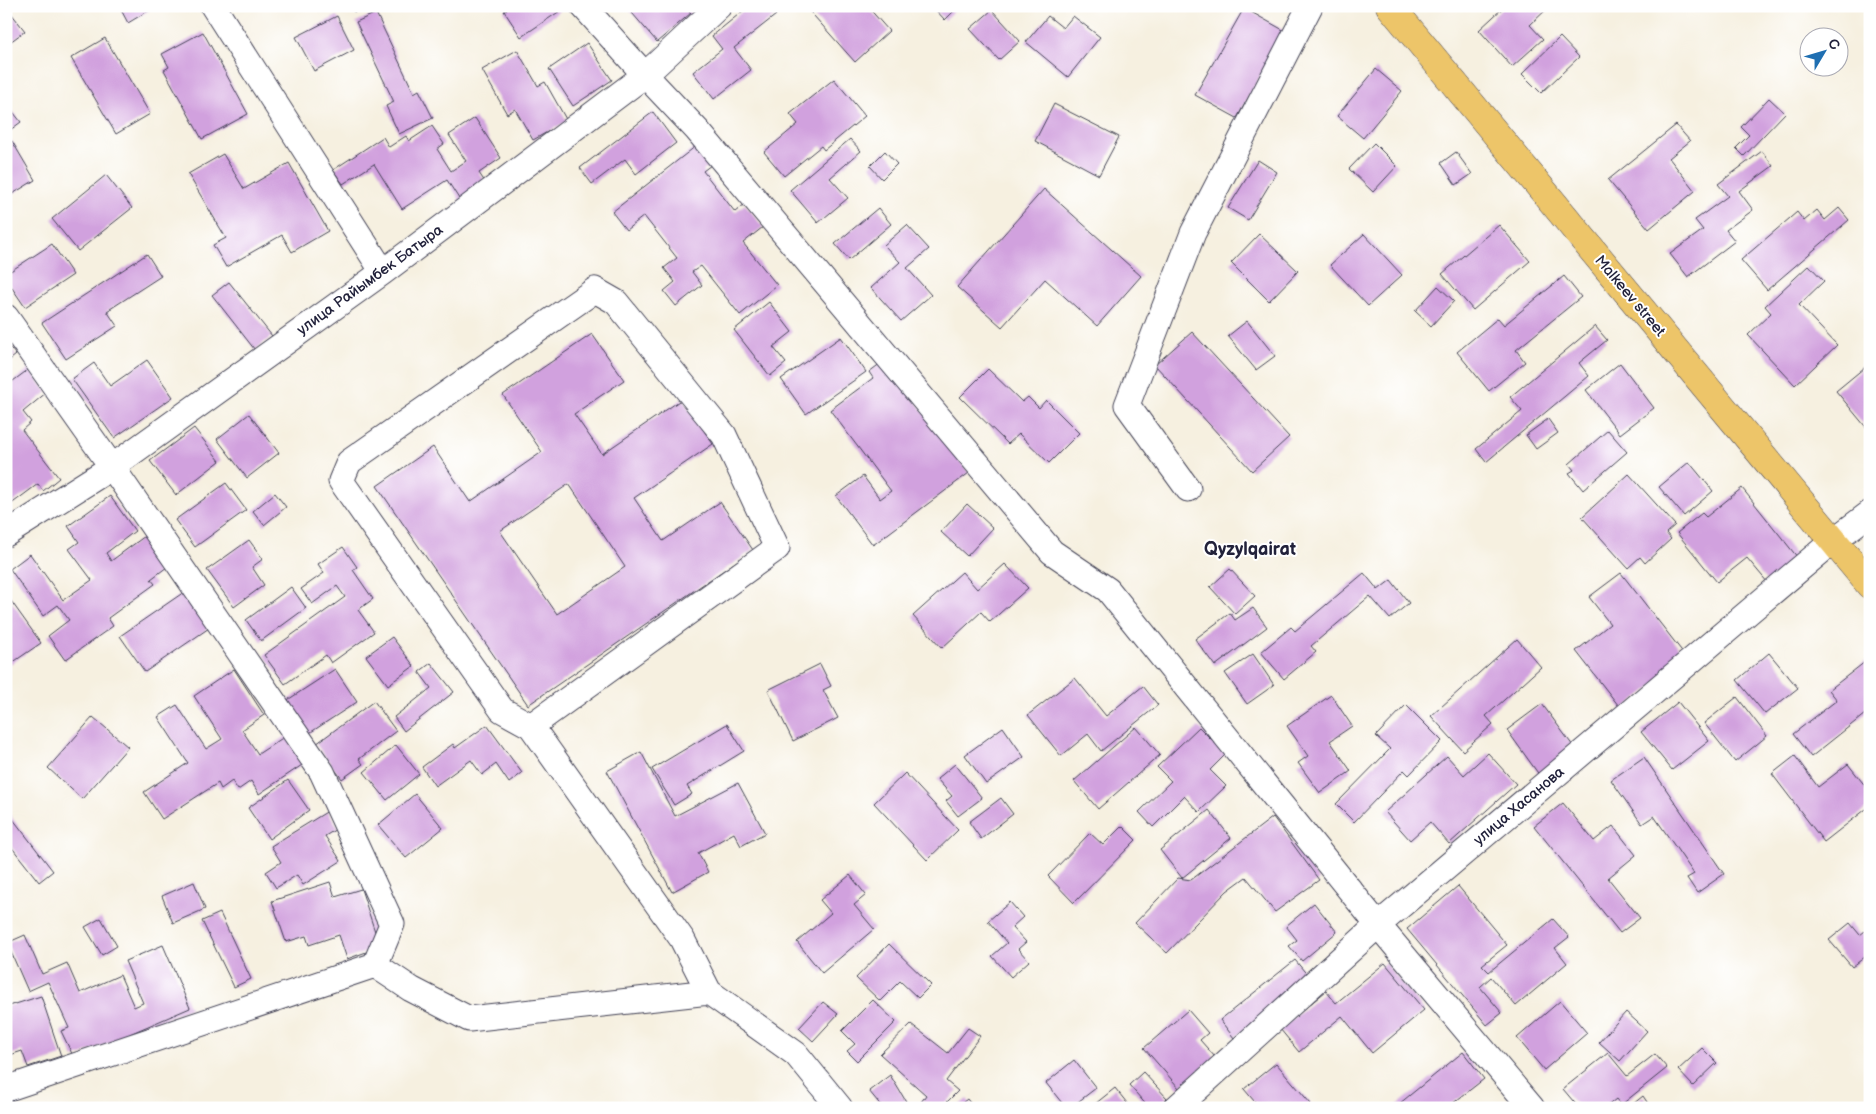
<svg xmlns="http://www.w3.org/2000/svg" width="1876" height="1114" font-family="'Balsamiq Sans',sans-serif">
<rect width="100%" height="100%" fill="#fff"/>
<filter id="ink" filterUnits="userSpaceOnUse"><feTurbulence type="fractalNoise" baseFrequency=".02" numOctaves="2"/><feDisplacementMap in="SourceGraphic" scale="10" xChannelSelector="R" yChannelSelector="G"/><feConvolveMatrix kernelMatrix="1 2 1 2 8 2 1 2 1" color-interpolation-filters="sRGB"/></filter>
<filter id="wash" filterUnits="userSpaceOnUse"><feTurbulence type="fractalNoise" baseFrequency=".0096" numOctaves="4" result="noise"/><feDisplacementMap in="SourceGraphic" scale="20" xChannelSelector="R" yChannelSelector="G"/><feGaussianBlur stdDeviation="1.12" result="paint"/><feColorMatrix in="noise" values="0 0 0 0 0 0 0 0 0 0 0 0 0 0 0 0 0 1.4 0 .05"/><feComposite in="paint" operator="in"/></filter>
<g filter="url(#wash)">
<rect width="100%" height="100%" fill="#f6f0e0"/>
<g id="blocks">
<!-- building -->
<path fill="#d1a1de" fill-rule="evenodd" d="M119,6H156L128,23Z
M350,6H363L354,12Z
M511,6H557L560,11L521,37L504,11Z
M626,6H685L691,13L657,42Z
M749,6H769L776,15L734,48L751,70L714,99L693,72L722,49L712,36Z
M805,6H867L889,31L855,62Z
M932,6H959L945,20Z
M1505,6H1550L1530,25L1543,39L1512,67L1479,30Z
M1244,8L1285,31L1237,118L1195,95Z
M992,10L1020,41L999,60L970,29Z
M11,13L25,31L6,45V16Z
M376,13L414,93L419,90L433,118L399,134L386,106L394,102L356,22Z
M337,16L354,50L314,71L296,37Z
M1048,16L1063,28L1073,16L1100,37L1068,77L1026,42Z
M203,32L248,114L202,139L164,70L169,67L162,54Z
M1560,37L1579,57L1541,93L1522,74Z
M105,38L150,114L116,134L71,58Z
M587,43L612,80L573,106L549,69Z
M517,50L538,86L545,82L567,121L533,140L515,109L507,114L482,70Z
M1376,69L1402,91L1363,138L1337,116Z
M834,79L865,116L824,150L821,146L784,176L764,152L798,124L790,114Z
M1769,98L1785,113L1744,156L1736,148L1749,135L1741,127Z
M1054,104L1119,137L1099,175L1035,141Z
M10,108L21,122L6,133V111Z
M653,112L676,143L636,174L625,159L592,184L580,168Z
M475,118L501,158L479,173L487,185L461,202L447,180L402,209L374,164L343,184L333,170L383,137L389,147L406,136L409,141L432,126L444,144L437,149L451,171L466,161L449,135Z
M1676,125L1690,141L1669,158L1695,191L1649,229L1608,180Z
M850,139L861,151L830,178L848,198L818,223L790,190Z
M12,141L35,180L6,198V144Z
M1374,143L1397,166L1373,192L1349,169Z
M696,146L711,165L703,171L735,212L745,204L763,227L743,243L777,285L740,315L701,266L692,272L702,285L676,306L664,291L675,282L664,268L677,258L644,216L626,230L612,212Z
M885,151L897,164L882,179L870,166Z
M1762,151L1773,166L1739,191L1753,210L1726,230L1735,241L1688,277L1670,254L1703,230L1695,220L1728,196L1718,184Z
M1456,152L1472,174L1456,185L1441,163Z
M223,154L244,189L289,163L328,231L292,252L282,235L226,267L213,245L226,238L188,174Z
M1258,160L1277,172L1248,220L1228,208Z
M106,175L132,208L78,251L52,219Z
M1044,189L1141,276L1097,326L1045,279L1002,327L957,287Z
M878,208L891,224L849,260L835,244Z
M1839,208L1849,220L1767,290L1741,260L1797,212L1804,221L1817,210L1825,220Z
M907,225L929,249L907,268L931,295L901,321L871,288L900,262L884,245Z
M1499,225L1530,261L1473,310L1442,274Z
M1259,234L1298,271L1269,301L1231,263Z
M1364,234L1402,275L1368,306L1330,265Z
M52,244L73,275L25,307L6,279V274Z
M147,254L161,276L107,311L117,326L66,359L42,323Z
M1809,265L1824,281L1799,305L1837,345L1795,385L1748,335L1771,313L1765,306Z
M1564,276L1581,297L1516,350L1525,362L1489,391L1457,352L1498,318L1504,325Z
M229,282L272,336L255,350L212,295Z
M1438,286L1454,301L1431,326L1415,311Z
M769,302L792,332L773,347L786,363L770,376L734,330Z
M1247,321L1275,356L1256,370L1228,336Z
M1595,326L1607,340L1579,363L1589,376L1486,462L1476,449L1522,411L1510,397Z
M1192,332L1289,437L1252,471L1155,365Z
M592,334L624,380L574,414L602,454L682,399L713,444L634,498L663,541L720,502L753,550L528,705L377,486L433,447L470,502L542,452L503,395ZM569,484L625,567L557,614L500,531Z
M841,337L866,372L806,414L781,379Z
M6,343L16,355L6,363Z
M147,360L173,397L114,438L72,379L94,363L110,386Z
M885,360L969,473L873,545L836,496L863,476L880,499L891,491L830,410L873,378L869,372Z
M1620,363L1654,408L1620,434L1586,390Z
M1870,363V432L1836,391Z
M29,369L47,392L23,412L31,422L22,430L59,478L43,491L38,484L6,508V381L9,384Z
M988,369L1022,402L1028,397L1039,408L1046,400L1079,433L1049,463L1019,434L1008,444L960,397Z
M249,414L279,453L247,478L217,439Z
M1548,419L1558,433L1536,449L1526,435Z
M194,428L220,461L176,495L150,461Z
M1608,430L1627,452L1583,490L1569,473L1574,470L1569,464Z
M1689,462L1713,491L1684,516L1659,487Z
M1629,474L1675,525L1666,533L1671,539L1645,563L1640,557L1628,568L1582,517Z
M226,483L246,510L195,547L175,520Z
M1742,488L1798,558L1768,583L1747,558L1717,582L1677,533L1702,513L1706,517Z
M275,493L286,507L264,525L253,511Z
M110,496L135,531L106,553L111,561L145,536L167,567L151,579L155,584L108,618L113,626L65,660L48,636L69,620L58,605L43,616L10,569L30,554L63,600L92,580L69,549L79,542L68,526Z
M967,504L993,528L967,556L941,532Z
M249,540L263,559L252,567L264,585L234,607L207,570Z
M343,547L357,567L353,570L373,599L358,610L374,632L331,663L326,655L285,684L264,655L345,597L337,586L312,604L301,589L324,573L318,564Z
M1005,564L1028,588L990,622L981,612L942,648L913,616L962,572L977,589Z
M1230,569L1255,596L1235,614L1210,587Z
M1364,573L1378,590L1391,580L1409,603L1390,619L1370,596L1311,646L1316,652L1284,679L1261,652L1291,627L1295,631Z
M1621,573L1688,659L1622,710L1576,651L1610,624L1589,597Z
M291,587L306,608L261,641L246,620Z
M187,590L212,626L145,672L120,636Z
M6,594L41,643L6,667Z
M1253,608L1267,627L1215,666L1195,639L1230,613L1235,620Z
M392,637L414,666L388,685L366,656Z
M1517,639L1541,667L1486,716L1493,724L1463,751L1431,716Z
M1769,653L1798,688L1765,714L1737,680Z
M1253,654L1274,685L1247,704L1225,673Z
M1870,658V710L1811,757L1793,734L1837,700L1829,690Z
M431,663L454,692L404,731L394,717L431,688L419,672Z
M820,664L831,686L823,690L838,718L793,741L768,690Z
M234,669L264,715L242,730L258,754L287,735L305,763L259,794L251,781L238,790L232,781L221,789L218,783L162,819L144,792L188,763L158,717L177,705L206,749L222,739L194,696Z
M335,669L357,702L308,734L286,701Z
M1075,678L1106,716L1143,686L1158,705L1101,751L1088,734L1061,756L1028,715Z
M1331,695L1352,726L1330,741L1351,771L1320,793L1298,763L1308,756L1287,726Z
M1737,697L1767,736L1735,762L1704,723Z
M374,701L396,731L359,759L363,764L342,779L316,744Z
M1678,702L1709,741L1672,770L1641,732Z
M1542,704L1576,750L1540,776L1507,730Z
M1406,705L1442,741L1409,775L1404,770L1354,822L1336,804L1390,749L1376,736Z
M93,717L128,747L82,799L48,768Z
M727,724L744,751L687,786L692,794L674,805L652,769Z
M487,725L522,773L509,783L496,764L482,775L471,760L435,786L422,767L453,744L455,748Z
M1003,727L1024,757L986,784L965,755Z
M1136,727L1160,755L1098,809L1074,781Z
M1199,727L1226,754L1210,770L1226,786L1199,812L1184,796L1153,827L1139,812L1171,781L1157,767Z
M396,745L419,774L387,800L364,772Z
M641,752L675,816L738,783L765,833L741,846L734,833L698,853L708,872L672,892L607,771Z
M1488,753L1516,784L1449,844L1430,822L1410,840L1385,812L1447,756L1464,775Z
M1795,756L1818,787L1848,764L1870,792V806L1824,842L1772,774Z
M1644,757L1724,874L1697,893L1687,878L1694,874L1654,816L1642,824L1611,780Z
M955,764L982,798L958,816L946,801L952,796L937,779Z
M905,773L958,830L927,860L874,803Z
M288,780L309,810L269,839L248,808Z
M415,794L443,828L406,858L378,825Z
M1001,798L1013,814L981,839L969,822Z
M1563,803L1594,841L1613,826L1636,855L1608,878L1640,918L1620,933L1534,826Z
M6,810L53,871L39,882L6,840Z
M1209,810L1231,838L1182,878L1160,850Z
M328,811L338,828L325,836L341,861L303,885L297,875L276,888L266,872L281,862L271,846Z
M1273,817L1319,880L1275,912L1246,877L1227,891L1167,953L1135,923L1178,878L1191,880Z
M1122,826L1136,840L1074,903L1048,876L1090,833L1103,845Z
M850,875L866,895L854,905L874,929L822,973L797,942L831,913L820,900Z
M194,882L205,909L173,923L162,896Z
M330,882L335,897L361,889L380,947L347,959L339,935L309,945L306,936L286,942L272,901Z
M1458,886L1507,945L1482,965L1489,972L1553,919L1569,937L1555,948L1567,963L1516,1006L1491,977L1480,987L1502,1013L1487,1025L1407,929Z
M1010,902L1023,917L1012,927L1026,942L1018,949L1029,961L1011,977L992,956L1007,943L988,921Z
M1314,903L1337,932L1302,961L1289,946L1297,940L1286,926Z
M220,913L251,979L234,987L202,921Z
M101,918L117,946L102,955L85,927Z
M1850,923L1860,935L1870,927V953L1852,967L1829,940Z
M25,935L42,974L67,963L80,993L120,975L134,1007L143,1003L125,961L163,945L190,1008L74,1058L61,1031L69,1028L48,982L28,991L7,943Z
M889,944L931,985L918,998L900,981L880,1001L856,978Z
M1295,960L1309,977L1234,1038L1220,1020Z
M1385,963L1424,1010L1372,1053L1342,1016L1299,1052L1280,1029L1326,991L1336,1003Z
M41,996L61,1056L28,1067L22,1051L10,1055L6,1043V1007Z
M873,1000L896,1022L857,1061L847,1051L855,1044L842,1031Z
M1560,1001L1587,1033L1544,1070L1517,1038Z
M823,1002L838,1014L813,1041L799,1028Z
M1188,1010L1208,1033L1200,1040L1215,1057L1179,1088L1144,1048Z
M1626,1012L1647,1031L1620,1061L1599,1042Z
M911,1024L948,1053L968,1028L980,1036L946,1081L958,1091L941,1108H917L926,1095L880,1054Z
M1702,1048L1717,1063L1693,1086L1678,1070Z
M1463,1052L1484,1079L1452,1104L1455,1108H1394Z
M1608,1053L1627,1076L1655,1054L1667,1068L1621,1105L1616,1099L1605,1108H1579L1563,1089Z
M1074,1060L1096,1088L1070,1108H1066L1046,1083Z
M1276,1063L1311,1104L1307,1108H1260L1244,1089Z
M1143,1072L1167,1098L1157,1108H1149L1129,1085Z
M890,1075L910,1108H883L869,1091Z
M1115,1088L1131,1108H1090Z
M1643,1096L1651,1108H1628Z
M967,1099L974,1108H956Z"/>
</g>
</g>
<g filter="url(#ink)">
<use href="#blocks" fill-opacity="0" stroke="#424154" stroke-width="1"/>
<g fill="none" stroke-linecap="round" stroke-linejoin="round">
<defs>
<path id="minor" d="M213,6L383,272
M583,6L645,75L697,130L1052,552L1108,590L1378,925L1532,1108
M6,317L112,467L322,772L392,924L375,965L6,1089
M1188,489L1127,405L1193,233L1310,6
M6,534L112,467L383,272L645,75L719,6
M531,726L777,548L724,435L616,302L595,290L349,462L341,481L502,710L531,726L682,939L709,992
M375,965L411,989L469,1019L709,992L796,1054L840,1108
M1176,1108L1378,925L1833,541L1870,513"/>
<path id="major" d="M1390,6L1870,585"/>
</defs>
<!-- minor casing -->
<use href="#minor" stroke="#424154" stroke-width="27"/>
<!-- major casing -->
<use href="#major" stroke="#424154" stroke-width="29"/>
<!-- minor -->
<use href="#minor" stroke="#fff" stroke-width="25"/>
<!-- major -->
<use href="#major" stroke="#edc569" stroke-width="28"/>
</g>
</g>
<g text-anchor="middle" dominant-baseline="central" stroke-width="4" stroke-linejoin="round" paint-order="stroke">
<!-- street labels -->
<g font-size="15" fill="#22223b" stroke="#fff">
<text transform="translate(370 280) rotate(-36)">улица Райымбек Батыра</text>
<text transform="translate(1630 296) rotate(50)">Malkeev street</text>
<text transform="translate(1519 806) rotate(-40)">улица Хасанова</text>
</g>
<!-- quarter labels -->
<g font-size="18" font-weight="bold" fill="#22223b" stroke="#fff">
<text x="1250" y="549">Qyzylqairat</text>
</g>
</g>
<!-- margin -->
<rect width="1876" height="1114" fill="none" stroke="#fff" stroke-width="25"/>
<!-- north arrow -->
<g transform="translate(1824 52) rotate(52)"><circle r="24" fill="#ffffff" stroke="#a7a7b1"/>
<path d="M0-4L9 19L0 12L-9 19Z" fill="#1f6fb2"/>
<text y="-8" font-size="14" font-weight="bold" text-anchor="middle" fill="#22223b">С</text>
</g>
</svg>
